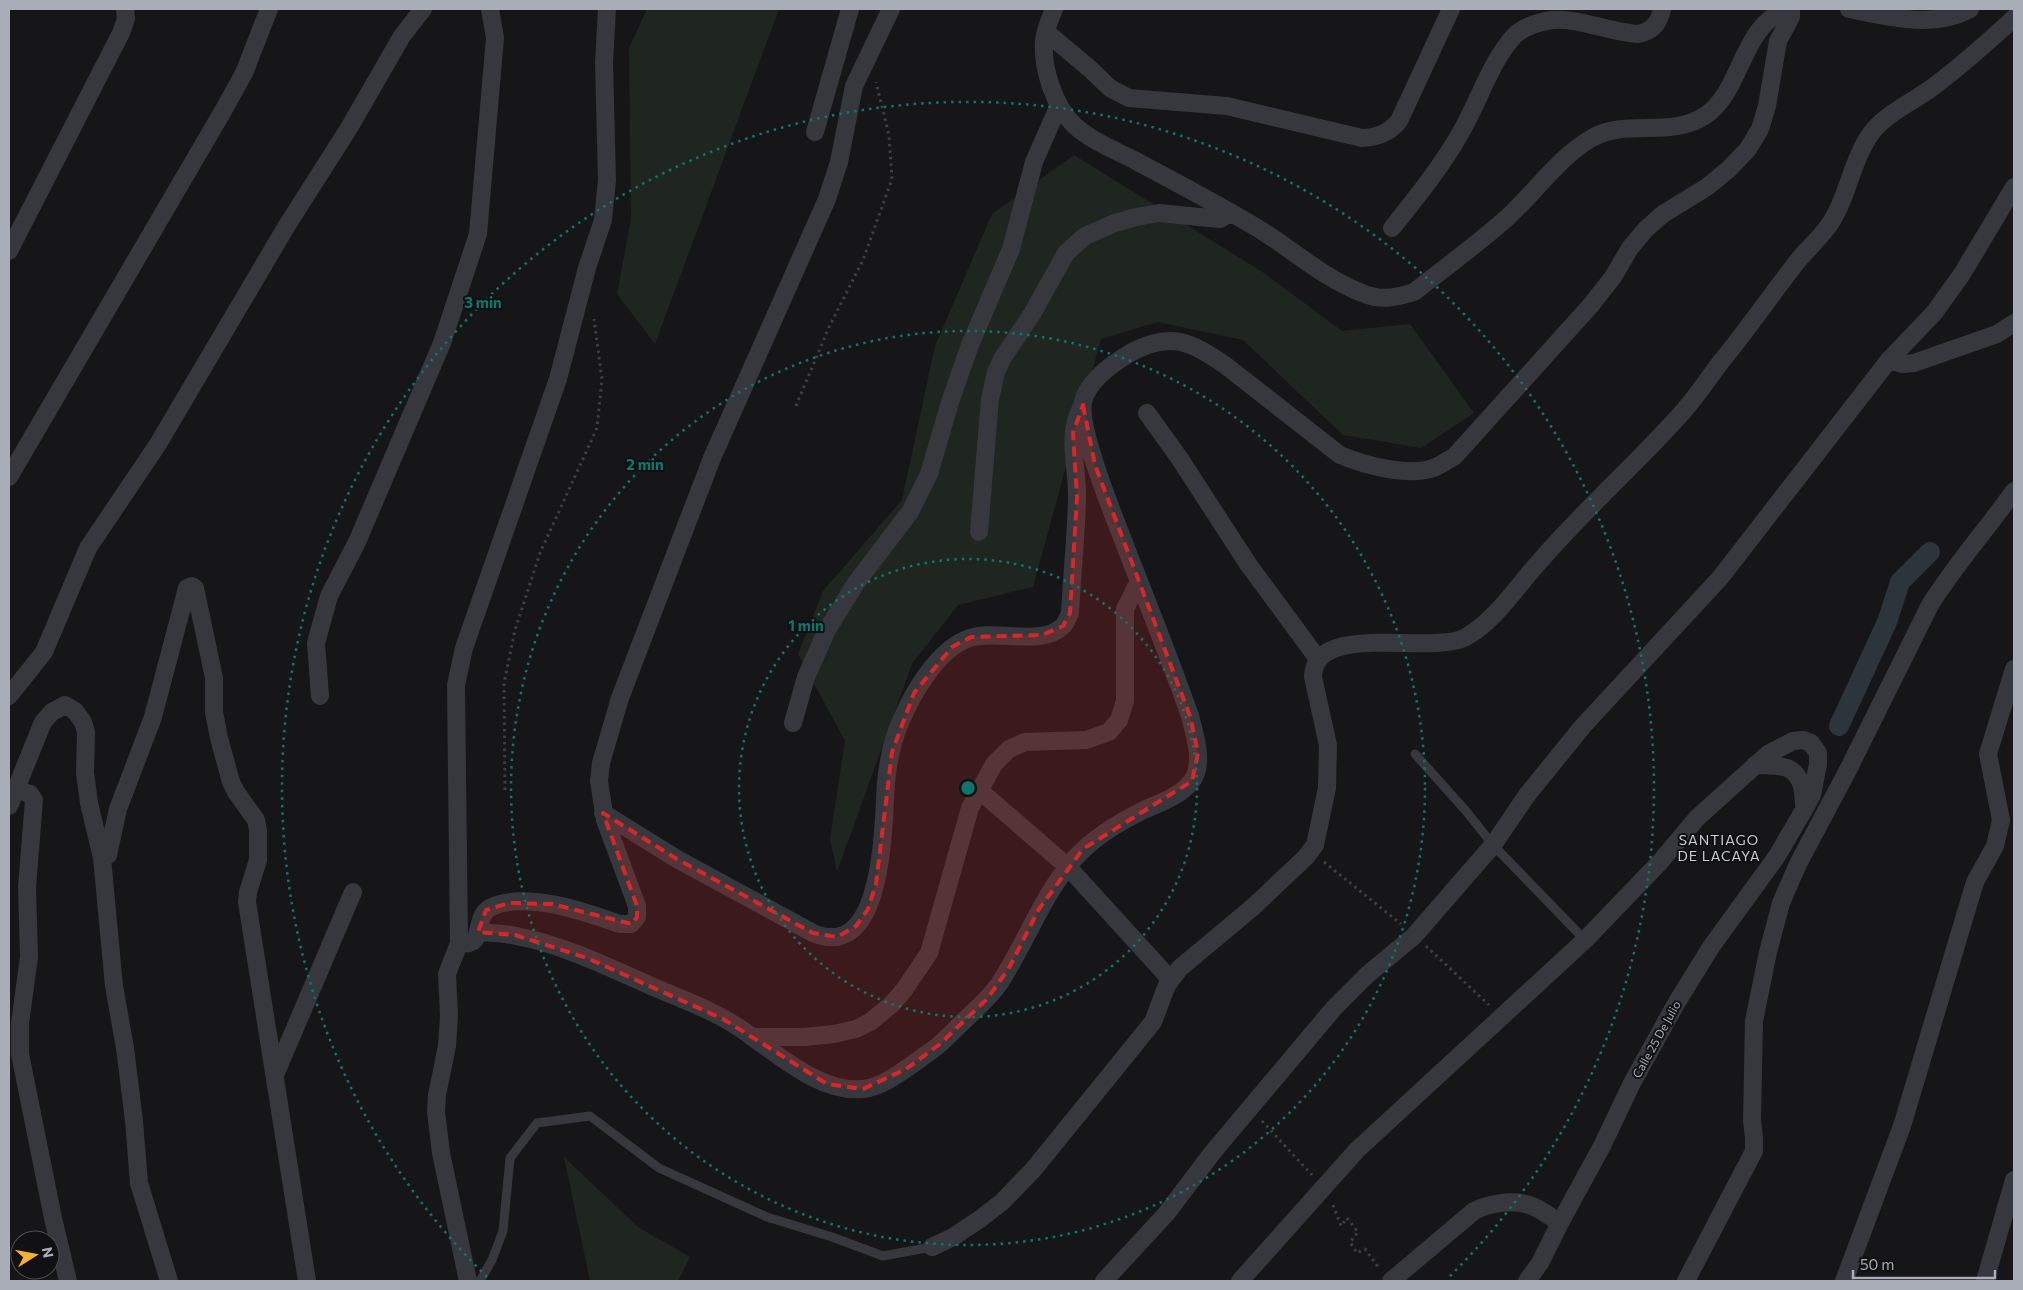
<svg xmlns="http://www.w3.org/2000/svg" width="2023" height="1290" font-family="Commissioner,sans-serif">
<rect width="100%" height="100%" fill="#161618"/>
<!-- green -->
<path fill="#1e261f" d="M647,9H779L655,344L617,294L631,219L629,48Z
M1074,155L1264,273L1342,331L1410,324L1474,413L1421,448L1343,435L1243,340L1158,322L1101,339L1033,587L958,605L912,664L837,872L830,839L845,741L798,654L823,591L902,500L935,346L992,214Z
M564,1157L638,1227L690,1257L678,1281H590Z"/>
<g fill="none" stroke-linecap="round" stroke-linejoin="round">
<!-- canal -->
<path stroke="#2c353c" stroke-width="20" d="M1839,726L1887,622L1900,582L1930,552"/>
<!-- path -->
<path stroke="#3d3f44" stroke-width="3" stroke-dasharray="2.5 4" stroke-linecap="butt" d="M796,406L829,327L863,260L892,179L889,135L876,82
M505,790L504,683L515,630L540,553L597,428L602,379L594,319
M1324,862L1401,924
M1426,946L1489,1005
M1262,1121L1312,1175
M1333,1205L1341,1226L1347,1218L1358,1232L1350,1242L1357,1253L1365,1249L1379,1268"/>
<!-- lane -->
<path stroke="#37383d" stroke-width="9" d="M1415,754L1466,811L1493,845L1585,940
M480,1281L492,1260L503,1231L510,1158L537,1123L590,1116L659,1168L767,1217L832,1237L883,1256L932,1247"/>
<!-- street -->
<path stroke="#37383d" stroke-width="18" d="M1054,9C1050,19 1045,30 1044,41C1042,68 1054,106 1074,125C1091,141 1115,150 1136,161C1177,183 1219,205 1259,229C1293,250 1325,279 1362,293C1381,301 1395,298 1414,292C1446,267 1479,243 1509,216C1536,191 1559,157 1592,138C1626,118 1671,139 1706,115C1743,89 1741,26 1787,9
M1849,9C1888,17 1933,29 1970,9
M1046,32L1089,68L1110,88L1129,98L1227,106L1362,138C1378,137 1389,133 1399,121L1451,9
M815,132L850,9
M1392,228C1416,198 1442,166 1461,132C1478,103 1491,61 1514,36C1524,26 1539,22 1552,20C1576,17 1613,33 1638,34C1653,31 1659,23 1662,9
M9,251L121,33L126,19L125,9
M1889,360L1903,364L1914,363L1997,334L2014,323
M1147,413L1180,459L1248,564L1318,659
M9,477L223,111L244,73L269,9
M979,532L990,399L996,372L1002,359L1032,314L1066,253L1085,236L1115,223L1136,217L1159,213L1220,219L1230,213
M9,696L44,652L88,548L158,444L286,227L349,128L402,36L423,9
M320,696L316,643L329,596L357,542L442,343L478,234L495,38L490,9
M793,723L806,677L827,630L856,583L910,512L929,474L950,402L970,345L1011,249L1034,162L1059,105
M1755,765C1775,766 1796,762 1802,787C1804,794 1803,801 1805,808
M16,789L30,794L34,800L27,887L29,957L20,1023V1054L53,1218L68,1281
M979,790L1068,867L1171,980
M9,806L43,722L52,712L65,705L75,711L83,722L86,732L85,773L89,803L102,858L114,986L125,1048L134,1121L139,1183L169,1281
M603,813L677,859L813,933C885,963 883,822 886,782C888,763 892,741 900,723C912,694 938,648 970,638C996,629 1042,647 1063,626C1066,623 1068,617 1070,613C1072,575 1076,537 1077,499C1078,468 1066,437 1081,408
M102,858L108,855L118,809L153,717L187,588L192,586L195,588L214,678V712L219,738L231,782L236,792L256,820L258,830V860L248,892L247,902L307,1281
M478,932C491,933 504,933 516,936C565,945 612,969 658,989C690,1002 726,1016 752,1037H804L834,1034L856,1029L870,1022L891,1005L904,990L929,953L970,808L994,764L1009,749L1025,742L1086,740L1109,732L1119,720L1125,701V609L1139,581
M459,943C490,948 468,914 496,905C533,893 585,912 620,924H631L637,917V906L605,820L599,781L601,763L620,698L712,458L827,199L839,162L854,86L891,9
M752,1037C784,1059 822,1093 863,1089C883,1087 904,1070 920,1059C926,1054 935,1049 941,1043C950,1035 959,1025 968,1017C979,1006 990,997 999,984C1026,943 1042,895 1075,858C1094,837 1121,821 1146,809C1162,802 1180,796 1191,782C1205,765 1195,736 1190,716C1165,644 1135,573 1108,501C1100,479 1079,424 1083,402C1088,380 1113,363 1132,352C1171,331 1191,342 1225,365L1340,455C1364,465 1408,477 1433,468C1440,466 1447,460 1454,457L1591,305L1613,277L1630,248L1646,229L1663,214L1707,187L1729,169L1748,149L1760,129L1767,106L1778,41L1791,17V9
M275,1075L353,892
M932,1247L953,1237L980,1219L1002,1202L1033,1170L1153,1022L1167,985L1180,968L1253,907L1306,857L1315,845L1327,788L1328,745L1313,677C1314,620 1433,656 1466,637C1496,620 1517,586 1540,561C1584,510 1635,465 1680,415C1695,399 1707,380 1720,363C1748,329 1773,292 1800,258C1809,248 1819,238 1827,228C1848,200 1851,160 1872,132C1887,113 1914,101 1933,87C1961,66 1988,42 2014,18
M468,1281L441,1153L436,1112L437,1095L447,1046L449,1016L447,974L459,943L456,685L464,648L558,379L587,268L603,220L607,180L604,63L607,9
M1104,1281L1166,1214L1213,1152L1334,1008L1367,975L1414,936L1493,845L1527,795L1583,726L1720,578L1889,360L1934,313L1962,274L2014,187
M1240,1281L1357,1150L1585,940L1660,862L1697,818L1768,754L1793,741L1803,740L1811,743L1818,753V764L1812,795L1805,808L1777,856L1711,947L1677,1002L1632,1083L1602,1146L1560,1223L1540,1263L1527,1281
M1391,1281L1474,1211C1490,1203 1514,1199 1532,1206C1542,1210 1551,1217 1560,1223
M1686,1281L1754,1151V1138L1752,1120L1754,1021L1768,952L1781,903L1798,864L1848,770L1930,605C1955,565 1987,529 2014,491
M1844,1281L1902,1126L1975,882L1995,846L2001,820L1988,754L2014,669
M1985,1281L2014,1180"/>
</g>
<!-- marked area -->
<path fill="#d62828" fill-opacity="0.2" stroke="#d62828" stroke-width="4" stroke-dasharray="10 6" stroke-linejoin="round" d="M1083,405L1095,465L1190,716L1198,753L1192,781L1083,849L1039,909L1009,968L987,999L940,1044L906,1069L863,1089L827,1084L723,1019L587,958L515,935L478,932L486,910L509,903L552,904L632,924L637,917V906L603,813L677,859L813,933L837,937L856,926L868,909L876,884L892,752L914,693L952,647L971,637L1042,635L1063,626L1070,613L1077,497L1073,433Z"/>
<!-- distance rings -->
<g fill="none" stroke="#0f766e" stroke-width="2.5" stroke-dasharray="2.5 5">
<circle cx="968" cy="788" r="229"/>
<circle cx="968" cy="788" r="457"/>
<path d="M487 1277A686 686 0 1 1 1449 1277"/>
</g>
<g text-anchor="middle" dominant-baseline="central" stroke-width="4" stroke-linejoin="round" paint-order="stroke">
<!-- street labels -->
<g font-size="12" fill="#a8adb8" stroke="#111113">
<text transform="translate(1656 1039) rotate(-61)">Calle 25 De Julio</text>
</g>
<!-- neighbourhood labels -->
<g font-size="14" letter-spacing="1" fill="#c9ccd4" stroke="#111113">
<text x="1719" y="839">SANTIAGO<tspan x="1719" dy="16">DE LACAYA</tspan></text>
</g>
</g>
<circle cx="968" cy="788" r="8" fill="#0f766e" stroke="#111113" stroke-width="2.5"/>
<g font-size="15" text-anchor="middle" font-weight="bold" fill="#0f766e" stroke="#111113" stroke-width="4" stroke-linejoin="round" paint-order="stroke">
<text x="483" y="308">3 min</text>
<text x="645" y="470">2 min</text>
<text x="806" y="631">1 min</text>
</g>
<!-- border -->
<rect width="2023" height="1290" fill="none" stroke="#a8adb8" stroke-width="20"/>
<!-- north arrow -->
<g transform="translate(35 1255) rotate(79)"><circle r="24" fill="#111113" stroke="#4d4f55"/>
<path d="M0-4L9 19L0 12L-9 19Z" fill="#f2b134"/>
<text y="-8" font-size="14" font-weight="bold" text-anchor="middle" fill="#a8adb8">N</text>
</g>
<!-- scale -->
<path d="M1853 1270v8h142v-8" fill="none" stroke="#a8adb8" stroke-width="2.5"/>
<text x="1860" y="1270" font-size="15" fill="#a8adb8" stroke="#111113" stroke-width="4" paint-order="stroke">50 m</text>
</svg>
